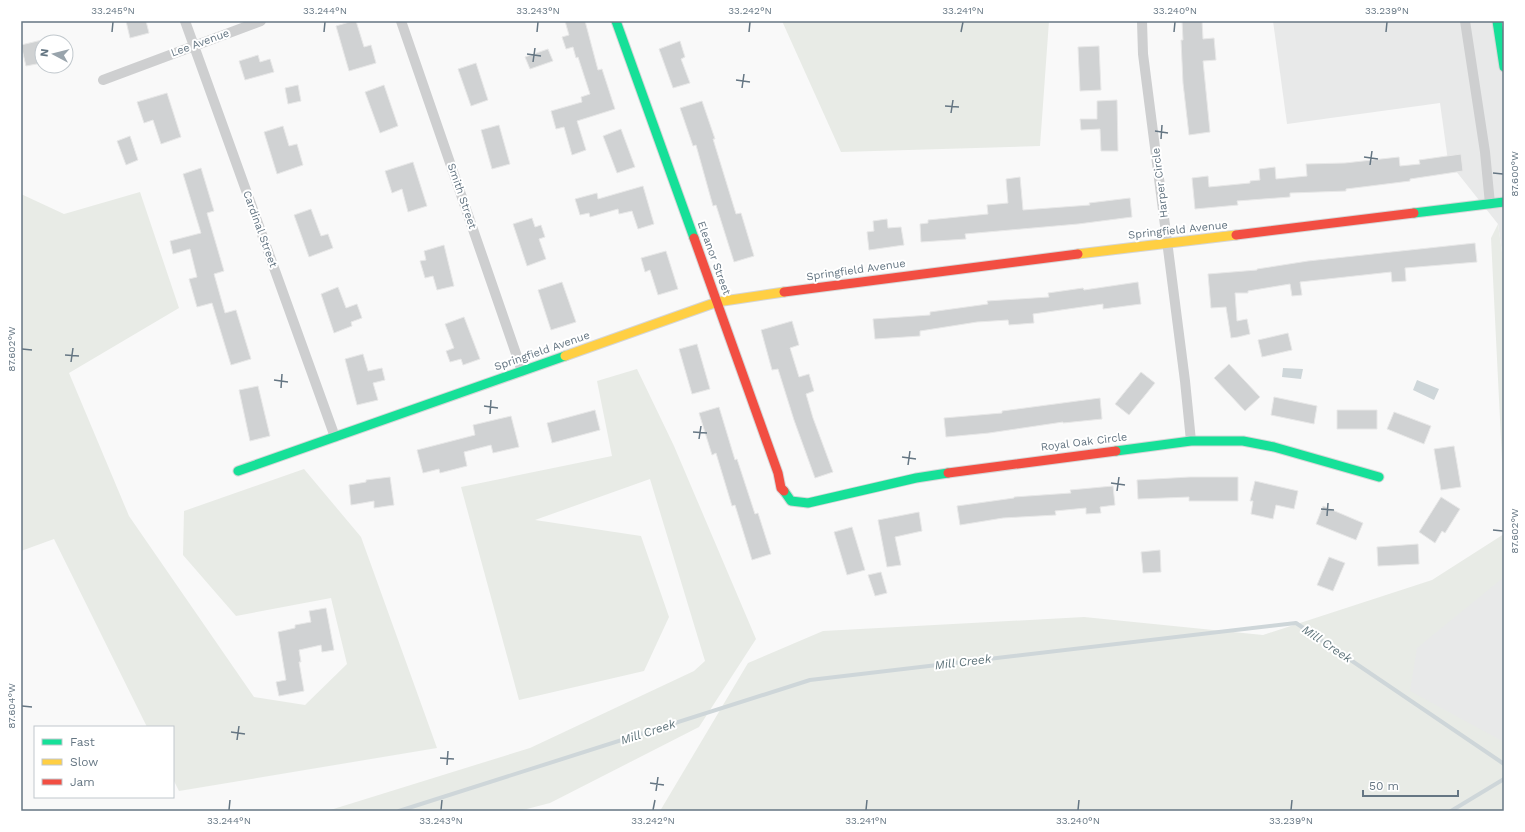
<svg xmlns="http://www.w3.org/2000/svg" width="1525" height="832" font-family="'Work Sans',sans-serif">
<rect width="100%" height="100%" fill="#f9f9f9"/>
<!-- built -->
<path fill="#e8e9e9" d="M1273,21H1504V266L1498,224L1448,161L1440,103L1287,124Z
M1504,570V811L1400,693L1413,627Z"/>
<!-- green -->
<path fill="#e8ebe6" d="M782,21H1049L1040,146L841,152Z
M140,192L179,308L69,373L129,516L254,697L305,705L347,664L331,598L236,616L183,555L184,511L304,469L361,537L437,748L179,791L173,779V727H147L54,539L21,551V194L64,214Z
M1498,224L1504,266V500L1491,238Z
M637,369L674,446L756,639L699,727L550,803L519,811H327L530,748L694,671L705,661L650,479L535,520L641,536L669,617L644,671L519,700L461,487L612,456L597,381Z
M1504,534V577L1417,648L1410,691L1504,742V811H660L748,663L823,631L1084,617L1263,635L1432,580Z"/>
<!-- water -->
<path fill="#ced6d9" d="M1283,368L1303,369L1301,379L1282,377Z
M1417,380L1439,389L1434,400L1413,390Z"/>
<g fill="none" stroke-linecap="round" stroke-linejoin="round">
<!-- stream -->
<path stroke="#ced6d9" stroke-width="4" d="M399,811L810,680L1296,623L1504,764
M1451,811L1504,779"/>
</g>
<!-- building -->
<path fill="#d0d2d3" stroke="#e8e8e8" d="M126,21H146L149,33L130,38Z
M353,21H356L364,47L371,45L376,63L349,71L336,26Z
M565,21H585L598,70L602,69L615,109L577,121L586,150L572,155L564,127L556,129L551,111L582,102L581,97L590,94L578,57L576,58L573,47L566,49L562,37L569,35Z
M1182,21H1202L1203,39L1214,38L1216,60L1203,61L1210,132L1189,135L1183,83L1181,40H1183Z
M42,40V63L26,66L21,45Z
M680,41L685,57L681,59L690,83L673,88L659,49Z
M1099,46L1101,90L1080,91L1078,47Z
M548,49L553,61L530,69L525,57Z
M258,55L260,62L270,59L274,72L245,80L239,61Z
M476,63L488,100L471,106L458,69Z
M298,85L301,101L288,104L285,88Z
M384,85L398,126L380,133L365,92Z
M167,93L181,137L161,144L153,120L144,123L137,102Z
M1117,100L1118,151H1101L1100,129L1081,130L1080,119H1097V101Z
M702,101L715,139H713L736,214L741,213L754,256L734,262L716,205L713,206L696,145L693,146L680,108Z
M499,125L510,164L492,169L481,130Z
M283,126L289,146L297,144L303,165L277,174L264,132Z
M621,129L635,167L617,173L603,136Z
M130,136L138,160L126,165L117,141Z
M1461,154L1463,171L1410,179V181L1346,189V191L1290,193V197L1237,201L1238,205L1195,209L1192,178L1208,176L1209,187L1250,183V181L1260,180L1259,169L1275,167L1276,179L1307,176L1306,164L1345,163L1399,157L1400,166L1420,164L1419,160Z
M413,162L427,206L408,212L402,189L392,193L385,171Z
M201,168L214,211L207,213L224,271L214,274L225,313L236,310L251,359L231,365L212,303L197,307L189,279L197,277L190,249L173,254L170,241L201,233L183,174Z
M1020,177L1023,210L1090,205L1089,203L1130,198L1132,217L1078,224L965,234L966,239L921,242L920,224L928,223V220L988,214L987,205L1008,203L1006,179Z
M643,186L654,224L638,229L632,211L619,214L618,209L590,217L589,213L580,215L575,199L597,193L598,199Z
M311,209L321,236L328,234L333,248L309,257L294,215Z
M532,218L535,227L541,225L545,237L539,239L546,259L527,266L513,224Z
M887,219L888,228L901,227L904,245L869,250L867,232L874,231L873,221Z
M1475,243L1477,262L1405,268L1406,281L1392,282L1391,272L1300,282L1302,295L1292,296L1290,284L1248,291V293H1235L1237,321L1247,319L1250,334L1238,337L1231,338L1226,307L1211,308L1208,274L1257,270V269L1308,261Z
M444,245L454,286L437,290L433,276L425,278L420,261L426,260L424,251Z
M666,251L678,289L658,295L650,270L645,272L641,258Z
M562,282L576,322L551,330L538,290Z
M1138,282L1141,304L1103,309V304L1033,314L1034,323L1009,325L1008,320L977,322L920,331V336L875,339L873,319L930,315V312L988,304L987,301L1049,297L1048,293L1083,288L1084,290Z
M338,287L346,308L357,304L362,318L351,322L352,326L334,333L321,294Z
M464,317L480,359L463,365L461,359L450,362L446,351L454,348L445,324Z
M792,321L799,345L790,348L799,377L809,374L814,391L806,394L813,418L833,472L815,478L794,420L778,369L772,370L761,330Z
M1288,333L1292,350L1262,357L1258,340Z
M697,344L710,389L692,394L679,349Z
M363,354L368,371L382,368L385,380L373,383L378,400L357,405L345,359Z
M1229,364L1260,397L1245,411L1214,378Z
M1141,372L1155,383L1129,415L1115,404Z
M258,386L270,436L250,441L239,390Z
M1274,397L1317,406L1314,424L1271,415Z
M1100,398L1102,419L1063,423V422L989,433L946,437L944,418L1002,413V411Z
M719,407L735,460L737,459L755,514L758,513L771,554L752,560L735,505L732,506L716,453L712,455L699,413Z
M595,410L600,430L552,443L547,423Z
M1337,410H1377V429H1337Z
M1394,412L1431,426L1424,444L1387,429Z
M511,416L519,447L493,453L491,445L464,452L467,466L440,473L439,469L423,473L417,450L475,435L473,425Z
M1454,446L1461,487L1441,490L1434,449Z
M390,477L394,505L374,508V501L351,505L349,485L366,482V480Z
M1190,477H1238V501H1189V497L1138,499L1137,480Z
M1255,481L1298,491L1294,509L1276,505L1273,519L1251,514L1253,501H1250Z
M1113,486L1115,505L1100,507L1101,513L1086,514V508L1055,511L1056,515L1003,518L960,525L957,506L1014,498V497L1071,493L1070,490Z
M1441,497L1460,509L1445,533L1442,531L1435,543L1419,532Z
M1323,506L1363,523L1356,540L1316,524Z
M919,512L922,531L895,537L901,565L887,567L878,520Z
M852,527L865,570L847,575L834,532Z
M1418,544L1419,564L1378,566L1377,547Z
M1160,550L1161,572L1143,573L1141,552Z
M1329,557L1345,563L1333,591L1317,585Z
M881,572L887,593L875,596L868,575Z
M326,608L334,650L322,652L321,645L299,650L301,662H299L304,691L279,696L276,682L286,680L278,632L295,628V625L311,622L309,611Z"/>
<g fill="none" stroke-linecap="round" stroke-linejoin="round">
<defs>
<path id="fast" d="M616,21L694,238
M1497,21L1504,67
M1414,213L1504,202
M1116,451L1191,441H1243L1274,447L1379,477
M238,471L565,356
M784,491L791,501L808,503L916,478L948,473"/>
<path id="slow" d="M1078,254L1236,235
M565,356L717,302L784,292"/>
<path id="jam" d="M1236,235L1414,213
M694,238L778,473L781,488L784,491
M784,292L1078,254
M948,473L1116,451"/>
</defs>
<!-- fast casing -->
<use href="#fast" stroke="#d5d6d7" stroke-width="11"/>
<!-- slow casing -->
<use href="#slow" stroke="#d5d6d7" stroke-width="11"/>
<!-- jam casing -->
<use href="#jam" stroke="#d5d6d7" stroke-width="11"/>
<!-- street -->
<path stroke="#cecfd0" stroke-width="10" d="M185,21L335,437
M401,21L522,371
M1142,21L1143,54L1185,381L1191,441
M1465,21L1485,152L1490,204
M103,80L261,21"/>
<!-- fast -->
<use href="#fast" stroke="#16e098" stroke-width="9"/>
<!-- slow -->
<use href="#slow" stroke="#ffcf43" stroke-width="9"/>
<!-- jam -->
<use href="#jam" stroke="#f24e42" stroke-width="9"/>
</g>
<!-- ticks -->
<path fill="none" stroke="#657683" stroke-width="1.5" d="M112,32L113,22M324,32L325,22M537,32L538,22M749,32L750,22M961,32L963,22M1174,32L1175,22M1386,32L1387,22M527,54L541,56M533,62L535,48M736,80L750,82M742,88L744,74M945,106L959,107M951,113L953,100M1155,131L1168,133M1161,139L1162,125M1364,157L1378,159M1370,165L1372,151M1493,173L1503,174M22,349L32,350M65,355L79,356M71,362L73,348M274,380L288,382M281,388L282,374M484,406L498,408M490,414L491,400M693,432L707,433M699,439L701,426M902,457L916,459M908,465L910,451M1111,483L1125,485M1117,491L1119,477M1321,509L1334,510M1327,516L1328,503M1493,530L1503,531M22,706L32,707M231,732L245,734M237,740L239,726M440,758L454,759M447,765L448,751M650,783L664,785M656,791L658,777M229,810L230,800M441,810L442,800M653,810L655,800M866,810L867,800M1078,810L1079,800M1291,810L1292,800"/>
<g text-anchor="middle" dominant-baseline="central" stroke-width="4" stroke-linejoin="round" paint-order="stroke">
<!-- street labels -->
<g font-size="11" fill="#657683" stroke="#fff">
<text transform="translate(200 43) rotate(-20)">Lee Avenue</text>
<text transform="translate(1160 183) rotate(-97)">Harper Circle</text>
<text transform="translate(462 196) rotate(71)">Smith Street</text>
<text transform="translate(260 229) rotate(70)">Cardinal Street</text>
<text transform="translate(1178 230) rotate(-6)">Springfield Avenue</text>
<text transform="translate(714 258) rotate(70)">Eleanor Street</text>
<text transform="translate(856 270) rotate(-8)">Springfield Avenue</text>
<text transform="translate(542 351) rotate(-19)">Springfield Avenue</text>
<text transform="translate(1084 442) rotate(-7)">Royal Oak Circle</text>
</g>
<!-- water labels -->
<g font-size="12" font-style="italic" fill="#60757c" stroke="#fff">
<text transform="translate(1327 644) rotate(34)">Mill Creek</text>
<text transform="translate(963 662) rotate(-7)">Mill Creek</text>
<text transform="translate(648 732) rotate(-18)">Mill Creek</text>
</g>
</g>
<!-- border -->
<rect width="1525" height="832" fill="none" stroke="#ffffff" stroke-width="44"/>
<!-- legend -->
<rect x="34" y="726" width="140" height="72" fill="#ffffff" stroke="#c1c8cd"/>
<rect x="42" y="739" width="20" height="6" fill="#16e098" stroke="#c1c8cd"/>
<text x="70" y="746" font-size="12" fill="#657683">Fast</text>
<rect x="42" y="759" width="20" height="6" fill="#ffcf43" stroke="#c1c8cd"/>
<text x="70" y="766" font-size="12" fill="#657683">Slow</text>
<rect x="42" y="779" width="20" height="6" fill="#f24e42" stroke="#c1c8cd"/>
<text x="70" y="786" font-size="12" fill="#657683">Jam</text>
<!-- north arrow -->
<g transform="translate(54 54) rotate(277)"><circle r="19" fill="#ffffff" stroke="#c1c8cd"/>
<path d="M0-3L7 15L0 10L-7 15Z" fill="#99a4ac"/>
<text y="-6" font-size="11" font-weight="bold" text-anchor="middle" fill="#657683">N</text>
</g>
<!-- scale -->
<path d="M1363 790v6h95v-6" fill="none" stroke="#657683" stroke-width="2"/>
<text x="1369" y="790" font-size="12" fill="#657683" stroke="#ffffff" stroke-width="3" paint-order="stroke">50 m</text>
<rect x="22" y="22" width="1481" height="788" fill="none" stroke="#657683" stroke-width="1.5"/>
<g font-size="10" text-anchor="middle" fill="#657683">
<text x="113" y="14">33.245°N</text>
<text x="325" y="14">33.244°N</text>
<text x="538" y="14">33.243°N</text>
<text x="750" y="14">33.242°N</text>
<text x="963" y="14">33.241°N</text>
<text x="1175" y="14">33.240°N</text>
<text x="1387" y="14">33.239°N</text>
<text transform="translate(1514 174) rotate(-90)" y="4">87.600°W</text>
<text transform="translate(11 349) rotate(-90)" y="4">87.602°W</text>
<text transform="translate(1514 531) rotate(-90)" y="4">87.602°W</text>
<text transform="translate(11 706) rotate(-90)" y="4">87.604°W</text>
<text x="229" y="824">33.244°N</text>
<text x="441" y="824">33.243°N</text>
<text x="653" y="824">33.242°N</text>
<text x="866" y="824">33.241°N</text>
<text x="1078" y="824">33.240°N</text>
<text x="1291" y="824">33.239°N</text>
</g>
</svg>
